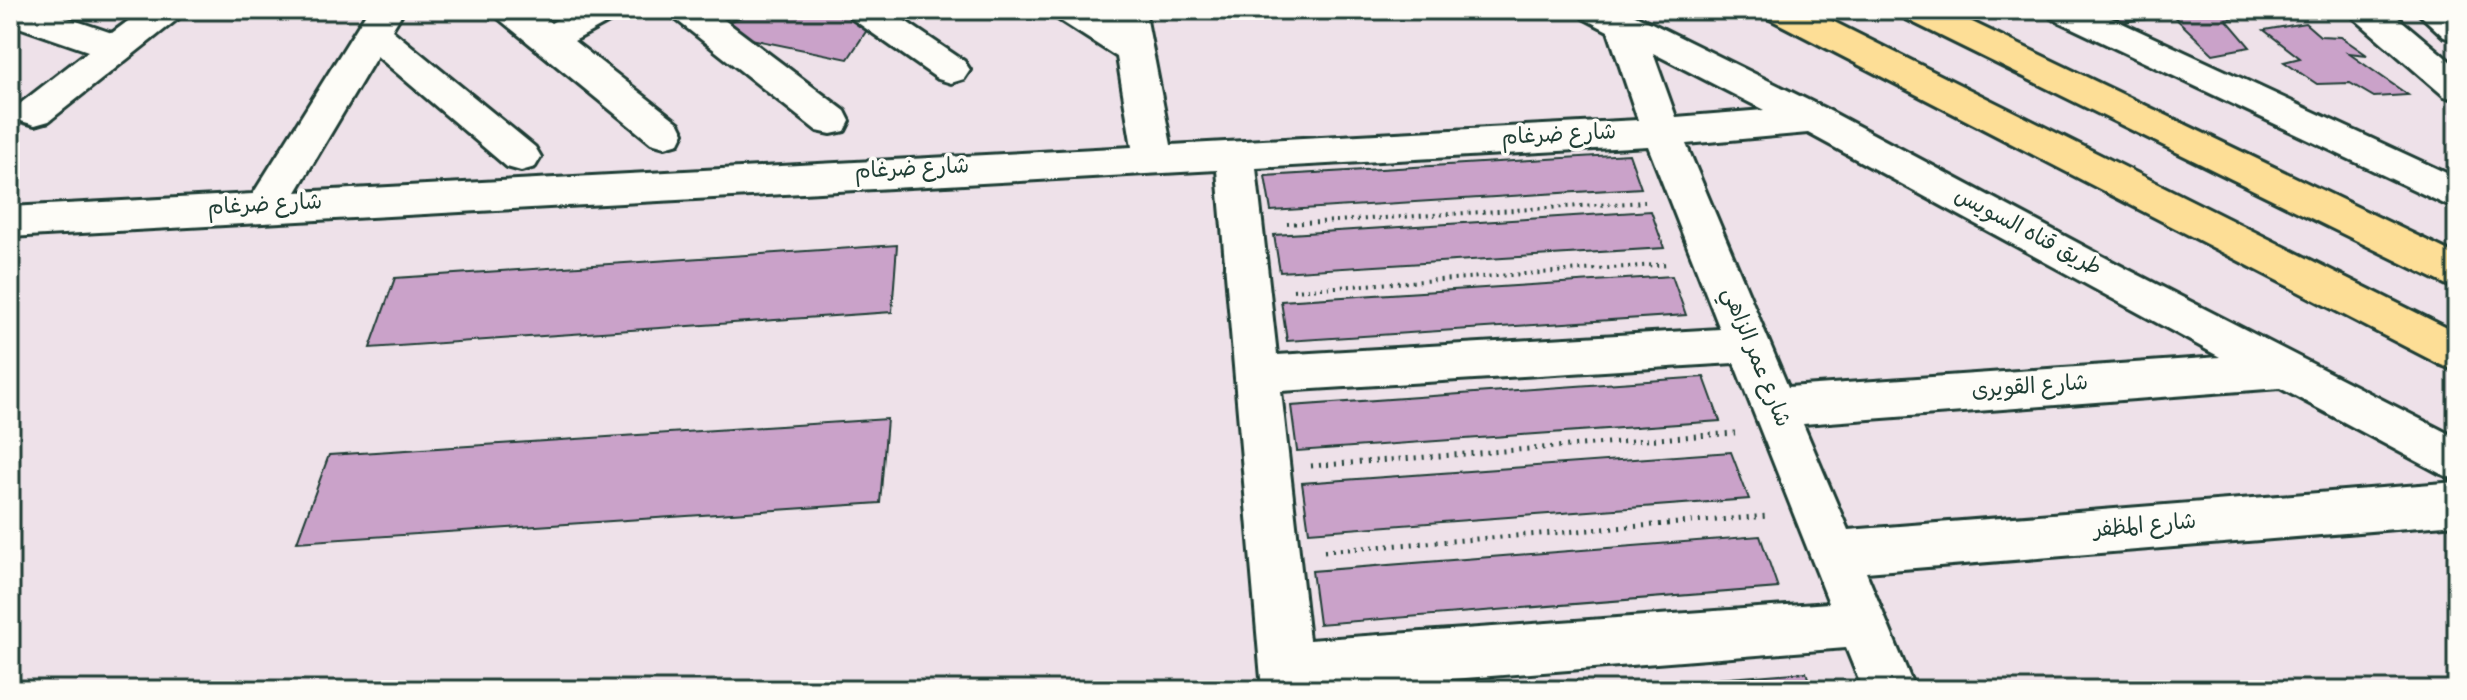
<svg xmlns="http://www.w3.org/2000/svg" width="2467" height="700" font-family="'Gochi Hand','Playpen Sans Arabic',sans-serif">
<rect width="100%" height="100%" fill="#eee1e9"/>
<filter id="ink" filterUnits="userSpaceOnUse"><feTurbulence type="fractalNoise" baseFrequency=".0125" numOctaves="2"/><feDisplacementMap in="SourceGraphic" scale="16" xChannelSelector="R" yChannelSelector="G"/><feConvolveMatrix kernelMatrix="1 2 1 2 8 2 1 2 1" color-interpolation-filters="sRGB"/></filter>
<g filter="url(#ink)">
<!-- building -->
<path fill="#caa2c9" stroke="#1f3d34" stroke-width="2" d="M762,10H841L867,30L848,59L746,38L718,25Z
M2109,10H2140L2147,19L2122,22Z
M2167,10H2277L2226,19L2250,47L2213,54Z
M2305,23L2320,36L2341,37L2367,55L2348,53L2408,95L2374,97L2350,83L2317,84L2284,62L2300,58L2264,30Z
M1629,154L1641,188L1271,211L1265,176Z
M1651,211L1664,248L1280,272L1274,235Z
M897,245L892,312L370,348L395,278Z
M1672,276L1686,315L1287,341L1281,301Z
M1704,377L1720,421L1297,451L1291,406Z
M887,419L880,503L297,542L329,455Z
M1731,452L1749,499L1309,532L1302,483Z
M1760,536L1778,588L1319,624L1312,571Z
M1806,672L1812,690H1579Z"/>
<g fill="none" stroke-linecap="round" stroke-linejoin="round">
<defs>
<path id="minor" d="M10,10H44L112,33L143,10H184L179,18L49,121L35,125L21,121L16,112L21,103L88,51L10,24Z
M368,10H404L392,30L535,147L541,157L535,167L521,171L507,167L377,56L296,192L1132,147L1117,57L1056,18L1051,10H1095L1111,19L1109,10H1145L1171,145L1638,120L1608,31L1583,18L1578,10H1625L1828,110L2125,268L2457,438V480L2441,474L2280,388L1803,424L1848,530L2457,482V524L1866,572L1915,690H1863L1846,648L1314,690H1262L1217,170L10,237V207L253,194ZM1653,53L1764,110L1676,117ZM1808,133L2220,357L1788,387L1686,144ZM1648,146L1720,329L1277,355L1256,168ZM1734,363L1829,603L1309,640L1281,391Z
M493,10H534L551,23L575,10H621L616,18L574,41L679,123L684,133L679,143L665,147L651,143L498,18Z
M669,10H711L845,111L850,121L845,131L831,134L817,131L674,18Z
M846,10H889L964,61L970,70L964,79L951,83L938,79L851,18Z
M2046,10H2094L2457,178V210L2051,18Z
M2349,10H2389L2457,67V100L2444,96L2354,18Z
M2415,10H2456L2457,41L2444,37Z"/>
<path id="highway" d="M1763,10H1810L2457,333V371L2441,365L1768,18Z
M1899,10H1947L2457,255V290L1904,18Z"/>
</defs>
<!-- minor casing -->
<use href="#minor" stroke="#1f3d34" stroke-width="6"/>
<!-- highway casing -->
<use href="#highway" stroke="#1f3d34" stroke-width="6"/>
<!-- path-far1 -->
<path stroke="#1f3d34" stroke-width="4" stroke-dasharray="2 5" stroke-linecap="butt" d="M1287,224L1645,202
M1293,290L1670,264"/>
<!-- path -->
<path stroke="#1f3d34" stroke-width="5" stroke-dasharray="2 6" stroke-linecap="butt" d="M1311,466L1735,433
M1324,551L1768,516"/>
<!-- minor -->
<use href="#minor" fill="#fdfcf7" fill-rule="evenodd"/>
<!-- highway -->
<use href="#highway" fill="#fdde96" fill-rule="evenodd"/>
</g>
</g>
<g text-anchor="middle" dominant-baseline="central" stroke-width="7" stroke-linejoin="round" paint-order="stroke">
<!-- street labels -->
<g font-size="22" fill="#1f3d34" stroke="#fdfcf7">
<text transform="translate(1559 137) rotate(-3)">شارع ضرغام</text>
<text transform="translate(912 171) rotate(-3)">شارع ضرغام</text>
<text transform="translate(265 207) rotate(-3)">شارع ضرغام</text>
<text transform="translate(2027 234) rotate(28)">طريق قناه السويس</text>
<text transform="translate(1754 358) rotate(68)">شارع عمر الزاهي</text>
<text transform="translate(2030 389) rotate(-4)">شارع القويرى</text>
<text transform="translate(2145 528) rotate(-5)">شارع المظفر</text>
</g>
</g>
<!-- margin -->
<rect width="2467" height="700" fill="none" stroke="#fdfcf7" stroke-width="40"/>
<rect x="20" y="20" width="2427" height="660" fill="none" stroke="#1f3d34" stroke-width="3" filter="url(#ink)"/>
</svg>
